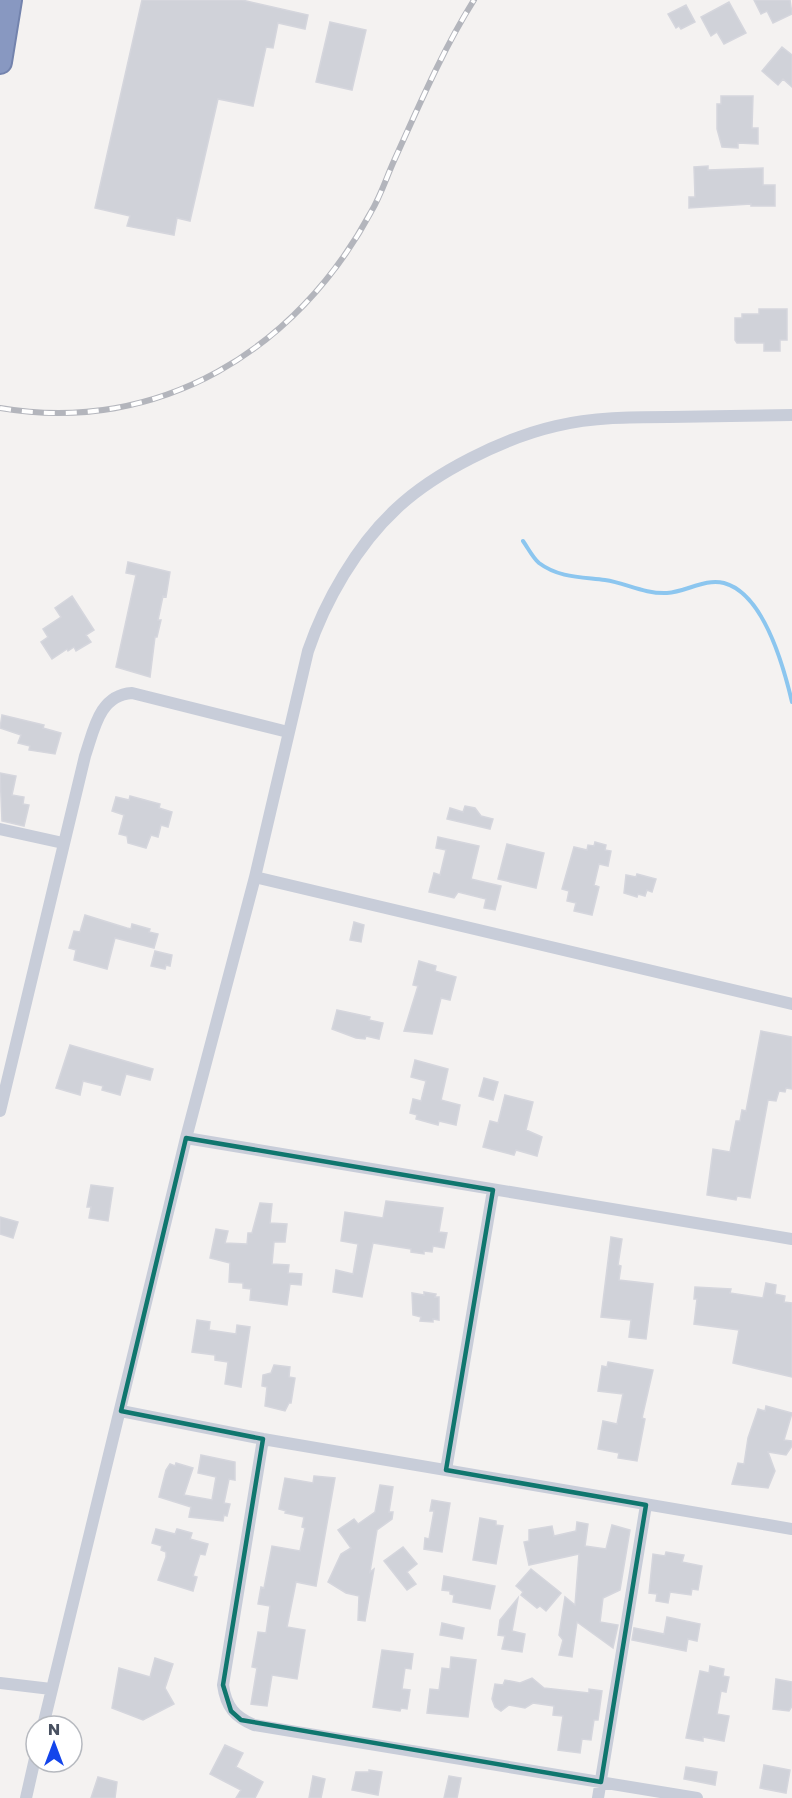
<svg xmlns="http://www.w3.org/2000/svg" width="792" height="1798" font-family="Poppins,sans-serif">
<rect width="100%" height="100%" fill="#f4f2f1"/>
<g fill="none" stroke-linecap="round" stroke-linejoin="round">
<!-- stream -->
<path stroke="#8cc6ef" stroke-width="4" d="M523,541C528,548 533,558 539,563C559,578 582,577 605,580C626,583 644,594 667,593C686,592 705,578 724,583C764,594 784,668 792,702"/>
</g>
<!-- building -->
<path fill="#d0d2d9" stroke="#d5d6dd" stroke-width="1.5" d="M142,0H242L308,15L305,29L278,23L273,48L266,47L253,106L218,99L190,221L177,218L174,235L127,226L130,216L95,208Z
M754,0H790L792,14L773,23L767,11L761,14Z
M729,2L746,33L724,44L717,32L711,36L701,17Z
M686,5L695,22L681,29L679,26L676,28L668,14Z
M330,22L366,30L352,90L316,82Z
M782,47L792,55V87L783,79L778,85L762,71Z
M721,96H753L752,128H758V144L738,143V148L722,147L717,129V104H721Z
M708,166V170L763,168V185H775V206H751V204L689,208V197H695L694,167Z
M759,309H787V340H780V351H764V343H737L735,340V318H742V314H759Z
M128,562L170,572L166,597L163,596L158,620H161L157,637H155L150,677L116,667L136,575L126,573Z
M72,596L94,630L86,635L91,642L76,651L74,647L68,651L67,649L52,659L41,642L48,637L43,629L61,617L55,608Z
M2,715L44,725L43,728L61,733L55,754L29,750L30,746L18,743L21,735L0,728Z
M0,773L16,776L12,795L24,797L23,804L29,805L24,826L2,821Z
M130,796L160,804L159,808L172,812L168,827L161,825L158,837L151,835L146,848L128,843L127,836L119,834L124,815L112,811L116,797L129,800Z
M465,806L475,808L481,816L493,819L490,829L447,819L450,808L463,812Z
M438,837L479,846L471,879L501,886L495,910L484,908L486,899L458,892L454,898L429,892L434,873L440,875L446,850L436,848Z
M595,842L606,845L605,850L611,851L608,866L599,864L594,885L599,887L592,915L574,911L576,903L567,901L569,891L562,889L574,847L587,850L588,845L594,846Z
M507,844L544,853L536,888L498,879Z
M637,874L656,879L652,892L647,890L645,896L638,894L637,897L624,893L626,875L636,877Z
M85,915L127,928L131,929L132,924L150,929L149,932L158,934L154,948L115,938L107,969L74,960L76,950L69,948L74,931L80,932Z
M354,922L364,925L361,942L350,940Z
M155,951L172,955L170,966L166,965L165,969L151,966Z
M419,961L436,966L435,971L456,977L450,1000L441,998L432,1034L404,1031L418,986L413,985Z
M337,1010L370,1017L369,1020L383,1023L379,1039L366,1036L365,1039L356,1038L332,1029Z
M761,1031L792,1037V1089L786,1088L785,1092L779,1091L776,1101L768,1100L750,1198L737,1196L736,1200L707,1195L713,1149L730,1152L736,1121H740L742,1110L746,1111Z
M70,1045L153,1069L150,1080L126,1074L120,1095L102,1090L103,1086L83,1081L80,1095L56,1088Z
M415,1060L448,1069L441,1100L460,1105L456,1125L439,1121L438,1125L416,1119L417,1115L410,1113L413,1099L421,1101L426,1081L411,1077Z
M484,1078L498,1082L493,1100L479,1096Z
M505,1095L533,1102L526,1130L542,1137L537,1156L516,1150L514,1155L483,1147L490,1121L498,1123Z
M91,1185L113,1188L108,1221L89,1218L91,1207H87Z
M386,1201L443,1208L439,1232L447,1233L444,1248L433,1246L432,1252L424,1251V1254L411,1252V1249L373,1243L362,1297L333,1292L336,1270L353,1274L358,1244L341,1241L345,1212L383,1218Z
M260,1203L272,1204L270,1223L287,1224L285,1242H274L272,1264L289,1265L288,1273L302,1274L301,1285L290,1284L287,1305L250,1300L251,1289L243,1288V1283L229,1282L230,1263L210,1258L216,1229L228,1231L225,1243L247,1244L248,1233H252Z
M0,1217L18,1222L13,1238L0,1234Z
M611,1237L622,1239L618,1265L621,1266L619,1280L653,1284L646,1339L629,1337L631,1320L601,1317Z
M766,1283L776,1285L775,1294L785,1296L784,1302L792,1303V1377L733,1363L739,1330L694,1324L697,1299H694L695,1287L731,1289L730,1293L763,1298Z
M424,1292L436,1294L435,1297H439V1320L433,1319V1322L420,1321L421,1317L413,1315L412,1293L424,1295Z
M197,1320L210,1322L209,1330L236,1334L237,1325L250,1327L241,1387L225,1384L228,1362L215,1360V1355L192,1352Z
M608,1362L653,1370L642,1418L645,1419L637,1461L618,1458L619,1453L598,1449L603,1421L617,1424L623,1394L598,1391L602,1366L607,1367Z
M274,1365L290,1367L289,1377L295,1378L291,1403H289L285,1411L265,1406L267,1387L262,1386L263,1375L271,1373Z
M766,1406L792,1413L784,1440L792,1441V1446L786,1455L768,1452L775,1471L768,1488L732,1484L738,1463L744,1464L748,1438L758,1409L765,1411Z
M201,1455L235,1462V1480L229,1479L224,1503L230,1504L227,1516L224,1515L223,1521L189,1517L191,1507L159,1497L166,1470L170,1464L175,1466L176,1463L193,1468L184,1495L212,1500L216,1477L198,1473Z
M314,1476L335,1478L316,1586L296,1582L287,1627L305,1630L297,1679L272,1675L267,1706L251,1704L257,1668L252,1667L258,1632L266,1633L270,1606L258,1604L261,1587L264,1588L272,1546L300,1551L305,1528L302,1527L304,1517L285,1513L286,1511L279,1509L285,1478L313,1483Z
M380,1485L393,1487L389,1512H393L392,1519L377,1530L370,1572L374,1569L365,1621L358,1620L359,1596L346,1593L328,1582L341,1554L351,1548L338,1530L354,1519L358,1524L375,1512Z
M432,1500L450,1503L442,1552L424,1549L425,1538L429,1539L434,1511H430Z
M480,1518L496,1521V1525L503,1526L496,1564L473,1560Z
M577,1522L588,1524L585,1546L606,1549L612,1525L630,1530L620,1590L603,1598L600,1622L618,1625L613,1648L577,1622L572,1657L559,1655L563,1640L559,1635L565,1597L575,1605L579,1554L529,1565L524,1542L529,1541V1530L552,1526L554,1536L576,1531Z
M156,1529L175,1534L177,1529L192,1533L190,1539L208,1544L205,1555L200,1554L193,1576L197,1577L193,1591L158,1580L166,1557V1552L161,1550L162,1546L152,1543Z
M403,1547L417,1564L407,1572L416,1584L407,1590L384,1561Z
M666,1552L684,1555L682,1562L702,1566L698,1590L692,1589L691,1595L670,1592L668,1603L656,1601L657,1594L649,1593L653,1554L665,1556Z
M531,1569L561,1593L546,1611L540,1606L537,1608L521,1595L523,1592L516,1586Z
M444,1576L495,1586L490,1609L453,1602L454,1595L450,1594V1591L442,1590Z
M518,1598L512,1631L525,1634L522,1652L502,1649L505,1636L498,1635L500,1620Z
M667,1617L700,1624L697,1641L688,1639L686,1651L632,1640L634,1628L664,1634Z
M442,1623L464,1628L462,1639L440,1635Z
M382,1650L413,1654L411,1669L405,1668L402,1689L410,1690L407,1709L401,1708L400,1711L373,1707Z
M451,1657L476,1660L468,1717L427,1713L430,1689L439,1690L442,1668L450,1669Z
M155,1658L173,1664L165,1688L174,1704L143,1720L112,1708L119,1668L150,1677Z
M710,1666L724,1669L723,1676L729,1677L726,1692L721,1691L717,1714L729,1716L724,1741L703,1737V1741L686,1738L700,1671L709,1673Z
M532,1678L544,1688L589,1693V1689L602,1691L598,1720H594L591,1740L582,1739L580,1753L558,1750L563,1716L553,1715L554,1706L533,1703L525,1708L509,1705L501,1711L495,1707L492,1699L495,1684L503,1685L505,1680L520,1683Z
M776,1679L792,1682V1706L789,1711L773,1709Z
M225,1745L243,1753L236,1767L263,1782L255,1798H236L241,1790L210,1774Z
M764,1765L790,1770L786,1793L760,1788Z
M686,1767L717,1772L715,1785L684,1779Z
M369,1770L382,1772L378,1795L352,1790L356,1772H369Z
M313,1776L325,1779L321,1798H309Z
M449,1776L461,1778L457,1798H444Z
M98,1777L117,1782L115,1798H91Z"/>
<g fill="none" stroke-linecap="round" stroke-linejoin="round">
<defs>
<path id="highway" d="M0,62L10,0"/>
</defs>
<!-- highway casing -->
<use href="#highway" stroke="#7383ad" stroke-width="26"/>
<!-- street -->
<path stroke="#c8cdd9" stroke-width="12" d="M0,829L63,843
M255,877L792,1004
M0,1111L85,756C94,730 99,695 132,693L288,732
M186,1138L792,1239
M121,1411L263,1439L792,1529
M263,1439L223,1685C226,1707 235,1717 254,1725L697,1798
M446,1470L493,1190
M0,1683L51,1689
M43,1726L186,1138L255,877L308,651C325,601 357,545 396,509C435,472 504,438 556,426C593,417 632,417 669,417C710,416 751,416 792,415
M26,1798L36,1754
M598,1798L646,1505"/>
<!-- highway -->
<use href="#highway" stroke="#8898c1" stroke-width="22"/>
<defs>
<path id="rail" d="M0,408C159,435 297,350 371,212C380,197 386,179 393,163C418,108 442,51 474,0"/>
</defs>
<!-- rail casing -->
<use href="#rail" stroke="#b3b5bc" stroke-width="6"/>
<!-- rail -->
<use href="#rail" stroke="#fff" stroke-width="4" stroke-dasharray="11" stroke-linecap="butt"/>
</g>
<!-- marked area -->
<path fill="none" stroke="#0f766e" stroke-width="4.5" stroke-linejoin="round" d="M186,1138L493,1190L446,1470L646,1505L601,1782L241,1720L231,1711L223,1685L263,1439L121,1411Z"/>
<!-- north arrow -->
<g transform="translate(54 1744)"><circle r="28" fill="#ffffff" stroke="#b6b9bf" stroke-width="1.5"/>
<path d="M0-4.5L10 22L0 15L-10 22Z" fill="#1445eb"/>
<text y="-9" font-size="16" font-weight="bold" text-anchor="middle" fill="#485060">N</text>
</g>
</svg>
